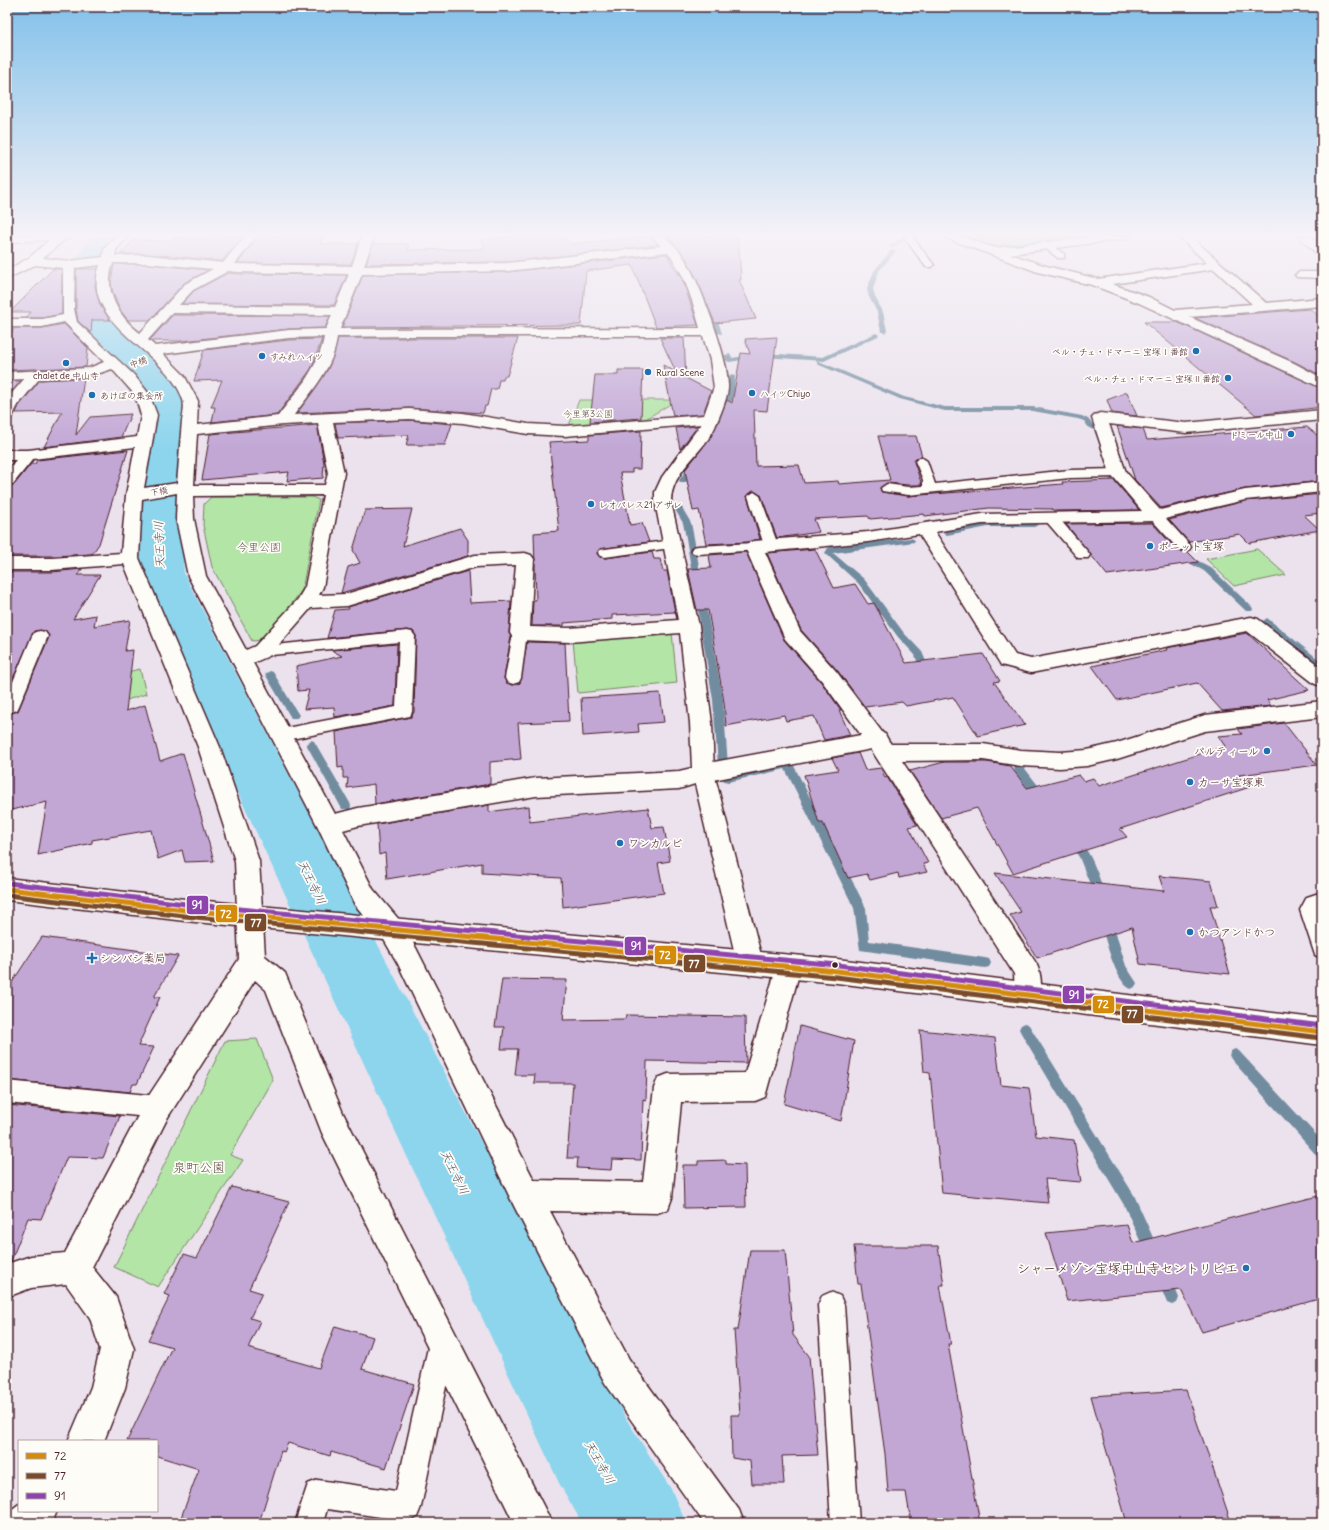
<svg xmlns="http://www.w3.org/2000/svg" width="1329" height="1530" font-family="Delius,'Klee One',sans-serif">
<rect width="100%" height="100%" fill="#ebe2ed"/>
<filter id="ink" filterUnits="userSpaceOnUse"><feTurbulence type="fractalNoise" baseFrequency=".025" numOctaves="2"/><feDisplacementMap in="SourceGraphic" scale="8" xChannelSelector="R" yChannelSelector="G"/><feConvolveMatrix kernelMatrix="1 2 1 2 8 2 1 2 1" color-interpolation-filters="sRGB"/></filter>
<g filter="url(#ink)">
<!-- green -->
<path fill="#b2e5a6" stroke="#7e8268" d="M964,236H1079L995,246L988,245Z
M579,400H677L639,423L568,428Z
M211,497H312L319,500L302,590L264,640L252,641L212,567L203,525L204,504Z
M1257,549L1286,575L1234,586L1206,559Z
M672,632L677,683L578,693L573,641Z
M140,669L146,694L78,715L85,682Z
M257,1039L273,1080L230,1155L243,1160L158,1287L114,1267L225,1041Z"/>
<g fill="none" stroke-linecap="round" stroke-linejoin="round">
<!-- stream -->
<path fill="#728c9f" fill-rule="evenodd" d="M904,236H910L893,248H889V246Z
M957,236H964L979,242L974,243Z
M891,250L896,251L879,271L873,289L875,297L883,312L887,331L884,333L881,331L877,312L869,297L867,289L874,271Z
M716,322L719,324L722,334L717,333L713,324Z
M876,333L879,335L878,336L824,361L763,357L729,362L726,360L725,355L730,354L732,358L763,353L823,357Z
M817,362H821L904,397L945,407H1033L1082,416L1088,419L1093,425L1099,427L1104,439L1098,440L1094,430L1089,428L1084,421L1078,419L1033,411H945L900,399L817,364Z
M732,374L735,376L734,393L728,413L725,415L722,413L728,393L729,376Z
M691,464L698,466L686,482H680L679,480Z
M1110,477H1116L1140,503V507H1134L1110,481Z
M675,506H681L691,523L694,538L723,700L728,765L727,768H719L718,765L713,700L686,538L683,523L674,508Z
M988,523H1034L1038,525L1034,527H988L947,535L943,533L947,531Z
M911,538L915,540L914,542L833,553L864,579L904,633L922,652L931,673L926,676L921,673L915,655L898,637L858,583L825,553L828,548L831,547Z
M1183,553L1210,567L1252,607L1253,609L1252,611H1246L1204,571L1180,558L1179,556Z
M1267,618L1322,662V670L1319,669L1264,623L1263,621Z
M270,671L273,672L297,712L299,715L297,718H291L265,674Z
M311,740L314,741L350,803L351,806L350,809H342L306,744Z
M788,760L792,761L793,764L866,908L869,941L985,958L989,959L991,963L989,967L985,968L860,950L854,908L785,769L728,782L724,781L723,778L724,775L728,774Z
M1019,765L1023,766L1044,793L1045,796L1044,799H1036L1015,772L1014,769L1015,766Z
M1073,837C1089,842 1100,881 1106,896L1104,899L1100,901L1096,899L1079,857L1068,841L1069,838Z
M1106,916L1110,917L1112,921L1126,966L1137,983L1135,987L1131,989C1115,982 1105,937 1100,921L1102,917Z
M1025,1023L1029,1025L1134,1195L1159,1251L1157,1256L1152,1258L1147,1256L1124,1205L1021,1033L1019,1029L1021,1025Z
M1235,1049L1239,1051L1322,1141V1158L1317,1156L1231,1059L1229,1055L1231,1051Z
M1164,1271L1169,1273L1179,1298L1177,1303L1172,1305L1167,1303L1157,1278L1159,1273Z"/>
<!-- river -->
<path fill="#8cd5ed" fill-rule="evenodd" d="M90,236H120L103,269V289L106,316L171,379L191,407L180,513L184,574L625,1417L671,1489L686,1523H582L559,1483L136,574V513L151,407L143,395L72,319L69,289L71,269Z"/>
</g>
<!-- building -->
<path fill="#c2a7d5" stroke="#4a1f2b" d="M209,236H243L222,261L148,254H120L134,240L170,241L174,237L201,239L207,238Z
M258,236H325L319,244H358L351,264L238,263Z
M516,236H558L560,239L566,238L570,244L651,236L658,245L508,262L366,264L373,244H408L409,245L407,250L484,249L481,240Z
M666,236H738L741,280H739L756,319L715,323L700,287L687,260L680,250Z
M666,254L682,279L698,325L656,327L632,265L586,271L581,325L342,327L363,275L508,272Z
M114,264H148L208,270L184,283L150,320H128L120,310L113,293L111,283Z
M53,269H62V314L42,318H26L31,312H10Z
M76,269H98L95,286L100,305L110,320H92L91,333L78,321L76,309Z
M228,273L239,274L347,275L334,305L182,304L194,291Z
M1310,309L1322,318V376L1295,362L1195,318Z
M173,315L330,316L325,328L289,329L182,341H152L150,340Z
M1144,322H1177L1322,389V407L1256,415Z
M64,324L88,348L86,367L7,370V337L15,328H42Z
M777,337L767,411L754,410L756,466L799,465L804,483L838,481L839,484L890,480L878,436H916L922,456L914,462L922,485H908L887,483L880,488L882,492L908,496L1063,484L1062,482L1114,480L1139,510L1054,511L1052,509L989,508L925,516L924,514L870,519L868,516L814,519L819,532L777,538L761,495L753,491L747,496L760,539L747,542L706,544L699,510L693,511L685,470L711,437L727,400L732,403L741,353L750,354L745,339Z
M338,338H518L507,376H504L503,380H499L497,389H491L487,406H485L483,413L409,408L297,413L328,369Z
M660,338H684L686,378L711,391L703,414L673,416L663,365L676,372Z
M322,339L311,369L277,415L212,422L215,407H211L222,380L194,381L204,350L289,340Z
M618,370H643L641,418L590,422L595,375H618Z
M84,378L76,435L90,417L131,414L121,437L44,447L62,412L16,413L19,406L40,380Z
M7,381H21L7,397Z
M1127,392L1137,416L1112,413L1107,400Z
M409,420L452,424L445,445H406L409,435L338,438L335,423Z
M317,425L324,463L323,478L287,481L289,472L202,480L210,434Z
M698,426L680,449L676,428Z
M1117,426L1143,429L1147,440L1307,427L1322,439V481L1245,489L1161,508L1135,480Z
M641,431L640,469H632V473H620L630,525L642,523L649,542L600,549L597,554L600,557L605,558L652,552L654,559H660L663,571H667L675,612L612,615V619L564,623V626H532L533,600H536L534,533L559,531L549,442L589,440V435Z
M128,450L99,544L92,554L52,556H7V487L14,485L31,464H35L37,460Z
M1322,494V513L1304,515L1320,530L1249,543L1240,534L1189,542L1169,520L1245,501Z
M412,509L403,546L460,528L468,540V556L341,593L348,567L360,563L353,550L365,510Z
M1152,523L1178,551L1188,552L1198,562L1107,575L1066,524Z
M815,549L834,588L855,584L868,604L874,603L906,663L983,654L1000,681L994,682L1025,725L978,736L953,697L906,706L902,702L865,707L837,670L801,630L767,553Z
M746,552L784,640L821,682L841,710H839L850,735L824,740L814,716L786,721L784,715L726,726L724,702L708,610H697L688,569L711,568L709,555Z
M82,569L78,575H100L73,619L96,615L94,626L130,620L125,651L133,650L126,711L145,705L160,761L183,753L214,861L185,862L182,850L158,859L151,830L92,840V843L38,855L47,802L7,811V713H11L18,711L49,637L45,631H34L7,692V572H52Z
M468,571L470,603L511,601L509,633L511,637L504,678L507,683L513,685L520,683L527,642L565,643L569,721L518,723L521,759L490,762V784L375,804L374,784L347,788L348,778H343V767L338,768L336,732L411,717L414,712L416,636L413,631L407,630L327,638L335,610L349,609L348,607Z
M1247,633L1309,690L1267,700L1271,706L1222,711L1197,683L1117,700L1092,666L1167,650L1166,648Z
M397,644L395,706L335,717L334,707L304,709L309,690L298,691L296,666L342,656L331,650Z
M660,693L664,722L638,724L639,732L583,736L581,698Z
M1284,723L1317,765L1239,775L1250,787L1120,829L1127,837L1013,873L977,808L941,818L910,771L944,762H987L1010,766L1027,788L1079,775L1084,781L1093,778L1099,786L1225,746L1218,736L1242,734L1238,729Z
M858,753L865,770L881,768L885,778L887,777L917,825L909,827L928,863L923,864L927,872L899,878L898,873L870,880L867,874L848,878L823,823H819L804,775L838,770L832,758Z
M489,805V812L529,806L530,822L648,808L652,828L664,827L670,861L658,863L664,893L563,907L561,878L482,873V863L387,879L385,853L379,855L377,824Z
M995,873L1164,891L1159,876L1211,881L1218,906H1210L1230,974L1140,964L1132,927L1037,958L1010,915L1021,912Z
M42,937L178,956L154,997H160L138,1046L154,1047L137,1084H133L130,1092L7,1080V990Z
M502,979L567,980L563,1020L625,1019L626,1015L745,1017L746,1063L647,1061L646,1100L643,1099L641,1160L612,1159L611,1170L577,1168L578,1158H567L573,1083H534L535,1075H515L518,1049H501L504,1027H495Z
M800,1026L854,1041L841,1121L784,1104Z
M920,1030L995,1038L1001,1085L1029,1088L1036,1136L1074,1140L1081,1182L1045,1179L1048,1203L942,1193L930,1073L924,1072Z
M7,1105L120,1116L103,1158L67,1157L41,1219L28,1218L11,1261L7,1262Z
M726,1160V1164L745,1165L746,1207L684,1208L683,1165H698V1161Z
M232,1187L289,1202L249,1289L262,1293L250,1318L260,1321L248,1348L319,1368L335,1326L373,1337L362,1369L414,1384L386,1468L331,1452L330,1456L288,1443L284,1452L281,1451L259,1523H179L199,1469L157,1456V1441H127L172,1347L148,1340L170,1296L164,1294L184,1254L197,1258Z
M1322,1195V1298L1202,1332L1181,1290L1067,1301L1046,1233L1127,1225L1133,1243Z
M854,1246H938L944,1285H940L951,1344H948L980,1523H911L906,1492H888L885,1454L861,1284H858Z
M750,1250H785L793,1335L809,1356L818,1455L782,1456L784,1484H752L750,1461L732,1458L731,1415H740L734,1330H738Z
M1186,1390L1230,1519L1168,1523H1127L1091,1396Z"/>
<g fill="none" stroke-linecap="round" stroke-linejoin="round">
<defs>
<path id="service" d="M904,236H915L913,238L934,265L932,267H926L904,237Z
M1047,242L1064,254V258H1058L1044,247L1042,245Z
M1300,272H1322V278L1297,277L1295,275Z
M921,457L927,461L935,484L1070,470L1118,469L1124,473L1118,477L1070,478L908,495L882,491L881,488L887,484L908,487L923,486V480L915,461Z
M754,492L760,496L778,545L776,548H766L764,545L748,496Z
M1156,512L1161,513L1189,544L1191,547L1189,550H1179L1151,519L1149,516L1151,513Z
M1051,514L1056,515L1088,552L1090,555L1088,558H1078L1046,521L1044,518L1046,515Z
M673,540L678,541L680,544L678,547L605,557L600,556L598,553L600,550L605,549Z
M754,543L759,544L761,547L759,550L698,554L693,553L691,550L693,547L698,546Z
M520,628L525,629L527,633L521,678L519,682L513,684L507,682L505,678L513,633L515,629Z
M40,631L45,632L48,636L19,706L17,710L11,712L7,711V696L32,636L35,632Z
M407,631L412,632L415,636L412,712L410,716L281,741L275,739L273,735L275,731L281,729L396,707L399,642L262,656L257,655L254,651L257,647Z
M1322,892V908L1320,911L1322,918V958L1315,955L1300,910L1307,897Z
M7,1081L158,1096L166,1099L169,1107L166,1115L158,1118L7,1103Z
M831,1292L840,1296L844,1305L859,1523H831L818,1305L822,1296Z
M442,1330L451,1334L455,1343L421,1507L417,1517L407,1521L327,1509L323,1523H295L308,1484L318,1480L396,1491L429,1343L433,1334Z"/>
<path id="pedestrian" d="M877,732L885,734L888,740L885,746L877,748L703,782L695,779L692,773L695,767L703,764Z"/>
<path id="minor" d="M7,236H72L70,238L64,240L43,258L69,261L103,257L104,249L116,236H128L116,250L115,256L148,255L223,263L245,236H257L235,264L352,266L362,236H374L364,266L508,263L661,246L652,236H664C672,243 681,251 686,261C701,286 729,359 728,387C728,397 719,418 715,427C703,454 671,471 671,502L699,626L712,723L714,773L763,963L759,971L750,975L741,971L737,963L695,784L679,789L536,796L358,826L343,830L373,889L401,922L416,948L534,1180L643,1182L654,1088L658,1078L668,1074L745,1073L779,959L788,955L797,959L801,967L765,1097L755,1101L681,1102L672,1198L668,1209L657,1213L550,1211L629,1359L739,1510L744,1523H704L605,1383L514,1206L398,964L383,938L355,905L318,827L188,576L176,519L177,493L142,499L139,558L220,747L259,861L265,956L285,973L343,1113L552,1523H514L322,1133L266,990L255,980L168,1117L92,1267L116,1297L134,1349L125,1388L104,1441H68L91,1387L100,1349L90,1318L66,1284L31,1288L7,1297V1264L31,1256L65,1253L148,1097L239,959L235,861L198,747L124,564L52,570H7V558H52L121,553L126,495L135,447L33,459L13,484L7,486V470L16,460H7V450H28L137,437L141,415L135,395L112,369L91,376L39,379L18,405L12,417L7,419V399L24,379L7,380V372L89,368L104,362L64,322L42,327H7V319H42L63,315V268L35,265L7,279V270L29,258L49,240L7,242ZM667,252C685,272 693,303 700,328L340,329L362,274L508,271ZM113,263H148L213,269L185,284L140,333C118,316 103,291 113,263ZM100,265C78,325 169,351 183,400C185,406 183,415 182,421C180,442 179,462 177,483L144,488L157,415L149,394L134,375L77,322L74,309L75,268ZM228,271L239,272L349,274L335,307L179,305L193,290ZM172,313L332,315L326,329L289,330L155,346L148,340ZM408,336H703L710,360L714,387L704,415L565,426L528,424L463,413L409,409L294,415C312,391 334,367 337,337ZM324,337C319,368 296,392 278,416L197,425L198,401L184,375L163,354L289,338ZM409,419L463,423L528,434L565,436L701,424L662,477L655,492V502L678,620L569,628L530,627L534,559L531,555L525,553L475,555L346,594L319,595L323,587L344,473L333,422ZM318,423L328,473L325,485H194L197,434L283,425ZM323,495L305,587L298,599L255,646L246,650L206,576L194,519L193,496ZM516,565L510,633L513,638L520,640L569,642L680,633L690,723L692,768L679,771L536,778L358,808L335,814L253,663L269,656L311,608L347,606L476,567Z
M944,236H960L995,248L1099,236H1130L1128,238L1124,239L1010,254L1046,266L1098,279L1207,263L1178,236H1190L1266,303L1322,298V306L1189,317L1294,363L1322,378V388L1139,303L1092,285L1038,272L946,238ZM1214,269L1252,304L1175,310L1149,297L1112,284Z
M1298,236H1310L1322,246V256L1318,255Z
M1322,410V420L1186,433L1109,424L1126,472L1160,510L1245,490L1322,482V492L1245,500L1156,521L982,524L935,532L1015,655L1031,659L1251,617L1258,619L1322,668V686L1315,684L1247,631L1031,673L1001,665L919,534L868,542L765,552L800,631L836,671L891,744H983L1021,750L1060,752L1087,750L1117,743L1205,715L1322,701V717L1205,731L1117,759L1087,766L1060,768L1021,766L983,760L902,761L1036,963C1042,975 1043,991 1037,1004L1028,1007L1019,1004L1015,995L1014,974L869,746L822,681L785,639L745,547L748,543L754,541L868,532L982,514L1142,511L1110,473L1092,418L1095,415L1100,413L1186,423Z
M19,1504V1511H57L52,1523H7L11,1510Z"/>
<path id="tertiary" d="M7,878L185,899L837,959L1322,1019V1045L837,983L185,921L7,900Z"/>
</defs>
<!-- service casing -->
<use href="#service" stroke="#4a1f2b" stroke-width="3"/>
<!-- pedestrian casing -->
<use href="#pedestrian" stroke="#4a1f2b" stroke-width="3"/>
<!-- minor casing -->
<use href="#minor" stroke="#4a1f2b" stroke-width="3"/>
<!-- tertiary casing -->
<use href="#tertiary" stroke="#4a1f2b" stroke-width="3"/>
<!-- service -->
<use href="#service" fill="#fdfcf7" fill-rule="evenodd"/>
<!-- pedestrian -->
<use href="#pedestrian" fill="#fdfcf7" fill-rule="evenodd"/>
<!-- minor -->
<use href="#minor" fill="#fdfcf7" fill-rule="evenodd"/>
<!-- tertiary -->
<use href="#tertiary" fill="#fdfcf7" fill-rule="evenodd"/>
<defs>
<path id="bus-1" d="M7,889L185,910L837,971L1322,1032"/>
<path id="bus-2" d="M7,895L184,916L836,977L1321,1038"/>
<path id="bus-3" d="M8,883L186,904L838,965L1322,1026"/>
</defs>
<!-- bus-1 casing -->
<use href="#bus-1" stroke="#fdfcf7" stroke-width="8"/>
<!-- bus-2 casing -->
<use href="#bus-2" stroke="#fdfcf7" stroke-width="8"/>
<!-- bus-3 casing -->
<use href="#bus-3" stroke="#fdfcf7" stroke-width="8"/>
<!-- bus-1 -->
<use href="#bus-1" stroke="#d48b09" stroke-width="5"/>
<!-- bus-2 -->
<use href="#bus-2" stroke="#7a4b2a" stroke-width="5"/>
<!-- bus-3 -->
<use href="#bus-3" stroke="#8e44ad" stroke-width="5"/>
</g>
</g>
<!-- sky -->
<linearGradient id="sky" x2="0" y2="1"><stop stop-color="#83c1ea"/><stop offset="0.52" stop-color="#f6f2f7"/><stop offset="1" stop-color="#f6f2f7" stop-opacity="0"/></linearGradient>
<rect width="1329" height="450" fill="url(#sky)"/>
<!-- markers -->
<g fill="#1f6fb2" stroke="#fdfcf7" stroke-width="1.5">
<circle cx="1196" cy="351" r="4"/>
<circle cx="262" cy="356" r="4"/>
<circle cx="66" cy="363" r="4"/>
<circle cx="648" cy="372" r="4"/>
<circle cx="1228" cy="378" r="4"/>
<circle cx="752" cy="393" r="4"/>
<circle cx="92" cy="395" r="4"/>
<circle cx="1291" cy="434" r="4"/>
<circle cx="591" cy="504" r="4"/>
<circle cx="1150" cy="546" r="4"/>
<circle cx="1267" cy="751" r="4"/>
<circle cx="1190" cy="782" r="4"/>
<circle cx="620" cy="843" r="4"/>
<circle cx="1190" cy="932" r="4"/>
<path d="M90 952h4v4h4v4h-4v4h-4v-4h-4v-4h4z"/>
<circle cx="1246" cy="1268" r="4"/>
</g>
<circle fill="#4a1f2b" stroke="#fdfcf7" stroke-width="1.5" cx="835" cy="965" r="3.5"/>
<g text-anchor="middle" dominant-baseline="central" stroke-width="3.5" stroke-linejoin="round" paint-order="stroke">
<!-- far-poi labels -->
<g font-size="9" fill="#4a1f2b" stroke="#fdfcf7" text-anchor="start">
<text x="1188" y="351" text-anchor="end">ベル・チェ・ドマーニ 宝塚Ⅰ番館</text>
<text x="270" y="356">すみれハイツ</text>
<text x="656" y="372">Rural Scene</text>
<text x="66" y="375" text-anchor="middle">chalet de 中山寺</text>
<text x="1220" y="378" text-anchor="end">ベル・チェ・ドマーニ 宝塚Ⅱ番館</text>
<text x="760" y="393">ハイツChiyo</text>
<text x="100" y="395">あけぼの集会所</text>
<text x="1283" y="434" text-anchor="end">ドミール中山</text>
<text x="599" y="504">レオパレス21 アザレ</text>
</g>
<!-- far-street labels -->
<g font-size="9" fill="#4a1f2b" stroke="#fdfcf7">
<text transform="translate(138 362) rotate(-19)">中橋</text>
<text transform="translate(159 491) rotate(-10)">下橋</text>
</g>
<!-- far-park labels -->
<g font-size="9" fill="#64504a" stroke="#fdfcf7">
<text x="588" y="413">今里第3公園</text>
</g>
<!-- poi labels -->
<g font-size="11" fill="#4a1f2b" stroke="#fdfcf7" text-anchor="start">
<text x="1158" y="546">ポニット宝塚</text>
<text x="1259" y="751" text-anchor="end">パルティール</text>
<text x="1198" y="782">カーサ宝塚東</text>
<text x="628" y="843">ワンカルビ</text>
<text x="1198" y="932">かつアンドかつ</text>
<text x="100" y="958">シンバシ薬局</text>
</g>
<!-- park labels -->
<g font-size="11" fill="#64504a" stroke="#fdfcf7">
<text x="259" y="547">今里公園</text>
</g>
<!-- water labels -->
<g font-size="12" font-style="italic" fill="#5e5665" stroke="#fdfcf7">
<text transform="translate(159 545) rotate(-92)">天王寺川</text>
<text transform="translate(312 882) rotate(64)">天王寺川</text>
<text transform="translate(455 1172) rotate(64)">天王寺川</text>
<text transform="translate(600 1462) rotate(60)">天王寺川</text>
</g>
<!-- near-park labels -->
<g font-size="13" fill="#64504a" stroke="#fdfcf7">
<text x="199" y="1167">泉町公園</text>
</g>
<!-- near-poi labels -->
<g font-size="13" fill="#4a1f2b" stroke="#fdfcf7" text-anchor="end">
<text x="1238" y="1268">シャーメゾン宝塚中山寺セントリビエ</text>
</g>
</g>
<g stroke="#fdfcf7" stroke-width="1.5">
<rect x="186" y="895" width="23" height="20" rx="4" fill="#8e44ad"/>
<rect x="215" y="904" width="23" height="19" rx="4" fill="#d48b09"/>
<rect x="244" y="913" width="23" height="19" rx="4" fill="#7a4b2a"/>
<rect x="624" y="936" width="23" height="20" rx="4" fill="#8e44ad"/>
<rect x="654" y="945" width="23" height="20" rx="4" fill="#d48b09"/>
<rect x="683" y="954" width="23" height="19" rx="4" fill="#7a4b2a"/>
<rect x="1062" y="985" width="23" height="19" rx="4" fill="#8e44ad"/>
<rect x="1092" y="995" width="23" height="19" rx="4" fill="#d48b09"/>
<rect x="1121" y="1005" width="23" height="19" rx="4" fill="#7a4b2a"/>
</g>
<g font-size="11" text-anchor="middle" font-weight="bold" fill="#fff">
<text x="197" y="909">91</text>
<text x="226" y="918">72</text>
<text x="256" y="927">77</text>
<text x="636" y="950">91</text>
<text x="665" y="959">72</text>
<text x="694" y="968">77</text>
<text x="1074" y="999">91</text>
<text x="1103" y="1008">72</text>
<text x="1132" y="1018">77</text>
</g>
<!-- margin -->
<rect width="1329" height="1530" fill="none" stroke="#fdfcf7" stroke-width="24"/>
<rect x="12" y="12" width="1305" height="1506" fill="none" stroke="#4a1f2b" stroke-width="1.5" filter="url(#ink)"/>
<!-- legend -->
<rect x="18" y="1440" width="140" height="72" fill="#fdfcf7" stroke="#b5a4a5"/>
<rect x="26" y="1453" width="20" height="6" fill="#d48b09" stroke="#b5a4a5"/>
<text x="54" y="1460" font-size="12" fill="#4a1f2b">72</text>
<rect x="26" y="1473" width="20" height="6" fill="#7a4b2a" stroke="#b5a4a5"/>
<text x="54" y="1480" font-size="12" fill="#4a1f2b">77</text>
<rect x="26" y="1493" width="20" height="6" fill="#8e44ad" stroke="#b5a4a5"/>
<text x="54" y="1500" font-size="12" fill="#4a1f2b">91</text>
</svg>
